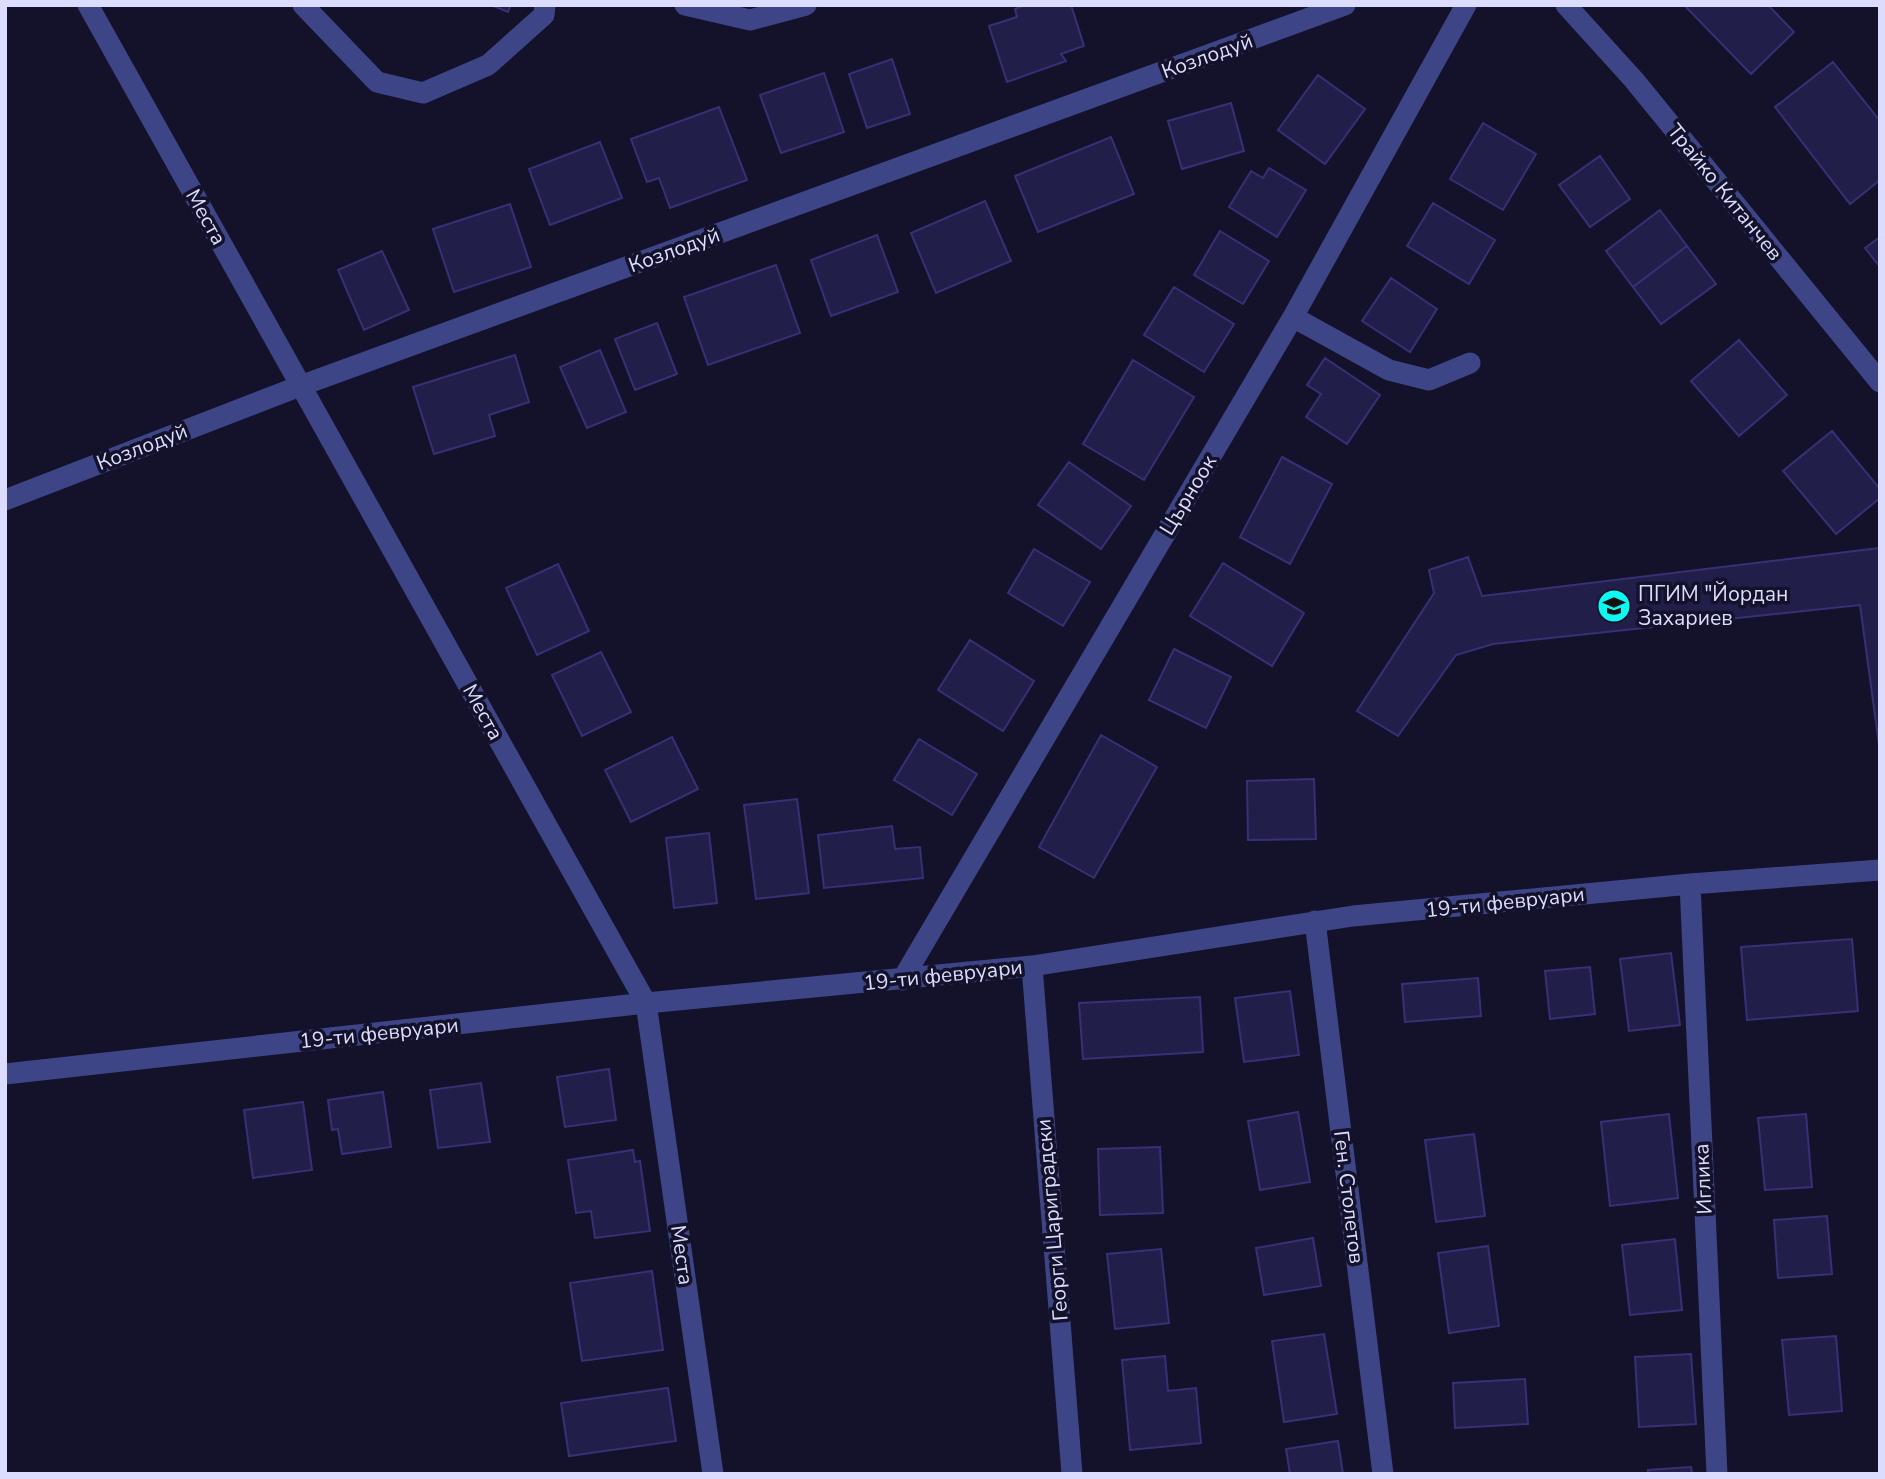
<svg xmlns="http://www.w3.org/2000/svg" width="1885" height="1479" font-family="'Nunito Sans',sans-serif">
<rect width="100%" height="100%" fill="#13122a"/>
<!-- building -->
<path fill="#221e4a" stroke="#363176" stroke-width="2" d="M491,5H511L508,12Z
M1025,5H1071L1084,46L1061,54L1066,61L1007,82L989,26L1017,17L1015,9Z
M1684,5H1768L1794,32L1751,74Z
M892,59L910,114L867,128L849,74Z
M1833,62L1880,121V180L1850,204L1775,107Z
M824,73L844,132L781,153L760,95Z
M1318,75L1365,109L1325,164L1278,130Z
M1231,103L1244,151L1182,169L1168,121Z
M719,107L747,180L670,208L659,178L647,182L631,139Z
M1483,123L1536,154L1503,210L1450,179Z
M1111,137L1134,194L1038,232L1015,176Z
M600,142L622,198L550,225L529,169Z
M1600,156L1630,199L1590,227L1559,185Z
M1269,168L1306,190L1277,237L1229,207L1251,171L1263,178Z
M985,201L1011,261L936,293L911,233Z
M1433,203L1495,240L1469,284L1407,246Z
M510,204L531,267L454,292L433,229Z
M1660,210L1687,246L1633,287L1606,251Z
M1220,231L1269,261L1243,304L1194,275Z
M877,235L898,292L831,316L811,260Z
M1880,237V267L1865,248Z
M1687,246L1716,284L1661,324L1633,287Z
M382,251L409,310L364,330L338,270Z
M776,265L800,333L708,365L684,297Z
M1391,278L1437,309L1410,352L1362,321Z
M1174,287L1234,324L1204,372L1144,335Z
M657,323L677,374L635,390L615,339Z
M1739,340L1787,395L1739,436L1691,381Z
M600,350L626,412L587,428L560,367Z
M515,355L529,402L489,415L495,436L434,454L413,387Z
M1325,358L1380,395L1347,444L1306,417L1321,394L1307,385Z
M1133,360L1194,397L1144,480L1083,444Z
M1832,431L1880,489V498L1836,534L1783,471Z
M1282,457L1332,484L1290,564L1240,537Z
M1069,462L1131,506L1101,549L1038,505Z
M1880,548V752L1860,605L1493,644L1456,655L1398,736L1357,711L1434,593L1429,570L1468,557L1482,596Z
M1034,549L1090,582L1063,626L1008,593Z
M1223,563L1304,613L1272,666L1190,616Z
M558,564L589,631L537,655L506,588Z
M970,640L1034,681L1003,731L938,690Z
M1174,649L1231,677L1206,728L1149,700Z
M601,652L631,712L582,736L552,675Z
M1101,735L1157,767L1094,878L1039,847Z
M672,737L698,789L631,822L605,770Z
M919,739L977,774L952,815L894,780Z
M1314,779L1316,839L1248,840L1247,781Z
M797,799L809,893L756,899L744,805Z
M892,826L895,849L920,847L923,878L824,888L818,835Z
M709,833L717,903L674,908L666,838Z
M1852,939L1858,1011L1747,1020L1741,947Z
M1671,953L1680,1025L1629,1031L1620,959Z
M1590,967L1595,1014L1550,1019L1545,971Z
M1478,978L1481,1016L1405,1022L1402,984Z
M1290,991L1299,1055L1244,1062L1235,998Z
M1200,997L1203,1052L1083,1059L1079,1003Z
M609,1069L616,1120L565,1127L557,1077Z
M481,1083L490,1142L438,1148L430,1090Z
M383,1092L391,1147L342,1154L338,1129L332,1130L328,1100Z
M303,1102L312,1170L253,1178L244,1110Z
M1298,1112L1310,1182L1260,1190L1248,1121Z
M1669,1114L1678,1198L1610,1206L1601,1122Z
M1806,1114L1812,1187L1765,1190L1758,1118Z
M1474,1134L1485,1216L1436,1222L1425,1140Z
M1160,1147L1163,1213L1100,1215L1098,1149Z
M633,1150L635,1162L640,1161L650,1231L595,1238L591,1211L576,1213L568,1160Z
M1827,1216L1832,1274L1778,1278L1774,1220Z
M1313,1238L1321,1286L1264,1295L1256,1248Z
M1675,1239L1682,1310L1630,1315L1622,1245Z
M1488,1246L1499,1326L1449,1333L1438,1253Z
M1161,1249L1169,1323L1115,1329L1107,1254Z
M652,1271L663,1350L582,1361L570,1283Z
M1324,1334L1337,1414L1284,1422L1272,1341Z
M1836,1336L1842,1411L1789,1415L1782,1340Z
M1691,1354L1696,1424L1639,1427L1635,1357Z
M1165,1356L1168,1391L1196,1388L1201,1443L1130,1450L1122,1360Z
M1525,1379L1528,1424L1455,1428L1453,1383Z
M668,1388L676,1441L569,1456L561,1403Z
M1338,1441L1343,1474H1290L1286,1449Z
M1691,1467L1692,1474H1648V1470Z"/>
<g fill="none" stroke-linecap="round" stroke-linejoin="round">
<!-- minor -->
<path stroke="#3e4587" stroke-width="21" d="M88,5L646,1003L713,1474
M303,5L377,82L423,93L488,65L544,15L545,5
M685,5L750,20L806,5
M1566,5L1634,80L1880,382
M1293,317L1389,370L1429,380L1470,363
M5,500L300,386L1345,5
M1690,884L1717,1474
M1315,921L1383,1474
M1032,966L1072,1474
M902,980L1293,317L1466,5
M5,1074L646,1003L1032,966L1353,916L1690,884L1880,870"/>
</g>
<!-- icons -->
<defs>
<symbol id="school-disc" viewBox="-11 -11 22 22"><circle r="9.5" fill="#0ef8f2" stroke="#13122a"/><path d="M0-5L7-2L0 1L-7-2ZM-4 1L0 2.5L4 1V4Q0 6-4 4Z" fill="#111"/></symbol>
</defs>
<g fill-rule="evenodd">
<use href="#school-disc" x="1595" y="587" width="38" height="38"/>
</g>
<g text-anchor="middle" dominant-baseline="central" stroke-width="7" stroke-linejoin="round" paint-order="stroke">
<!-- street labels -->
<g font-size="21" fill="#dcdcfe" stroke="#13122a">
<text transform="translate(1207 56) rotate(-20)">Козлодуй</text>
<text transform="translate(1725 192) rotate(51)">Трайко Китанчев</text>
<text transform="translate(206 217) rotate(61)">Места</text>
<text transform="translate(674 250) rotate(-20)">Козлодуй</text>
<text transform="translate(142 447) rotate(-21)">Козлодуй</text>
<text transform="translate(1188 495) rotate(-59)">Църноок</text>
<text transform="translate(483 712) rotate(61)">Места</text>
<text transform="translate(1505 902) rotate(-6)">19-ти февруари</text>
<text transform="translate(943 975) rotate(-6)">19-ти февруари</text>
<text transform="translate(379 1033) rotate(-6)">19-ти февруари</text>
<text transform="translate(1703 1179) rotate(-93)">Иглика</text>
<text transform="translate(1349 1197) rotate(83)">Ген. Столетов</text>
<text transform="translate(1052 1220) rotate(-95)">Георги Цариградски</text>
<text transform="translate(682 1255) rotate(82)">Места</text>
</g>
<!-- poi labels -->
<g font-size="21" fill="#dcdcfe" stroke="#13122a" text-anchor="start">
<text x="1638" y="594">ПГИМ "Йордан<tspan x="1638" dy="24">Захариев</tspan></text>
</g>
</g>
<!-- border -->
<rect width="1885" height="1479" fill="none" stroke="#dcdcfe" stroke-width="14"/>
</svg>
